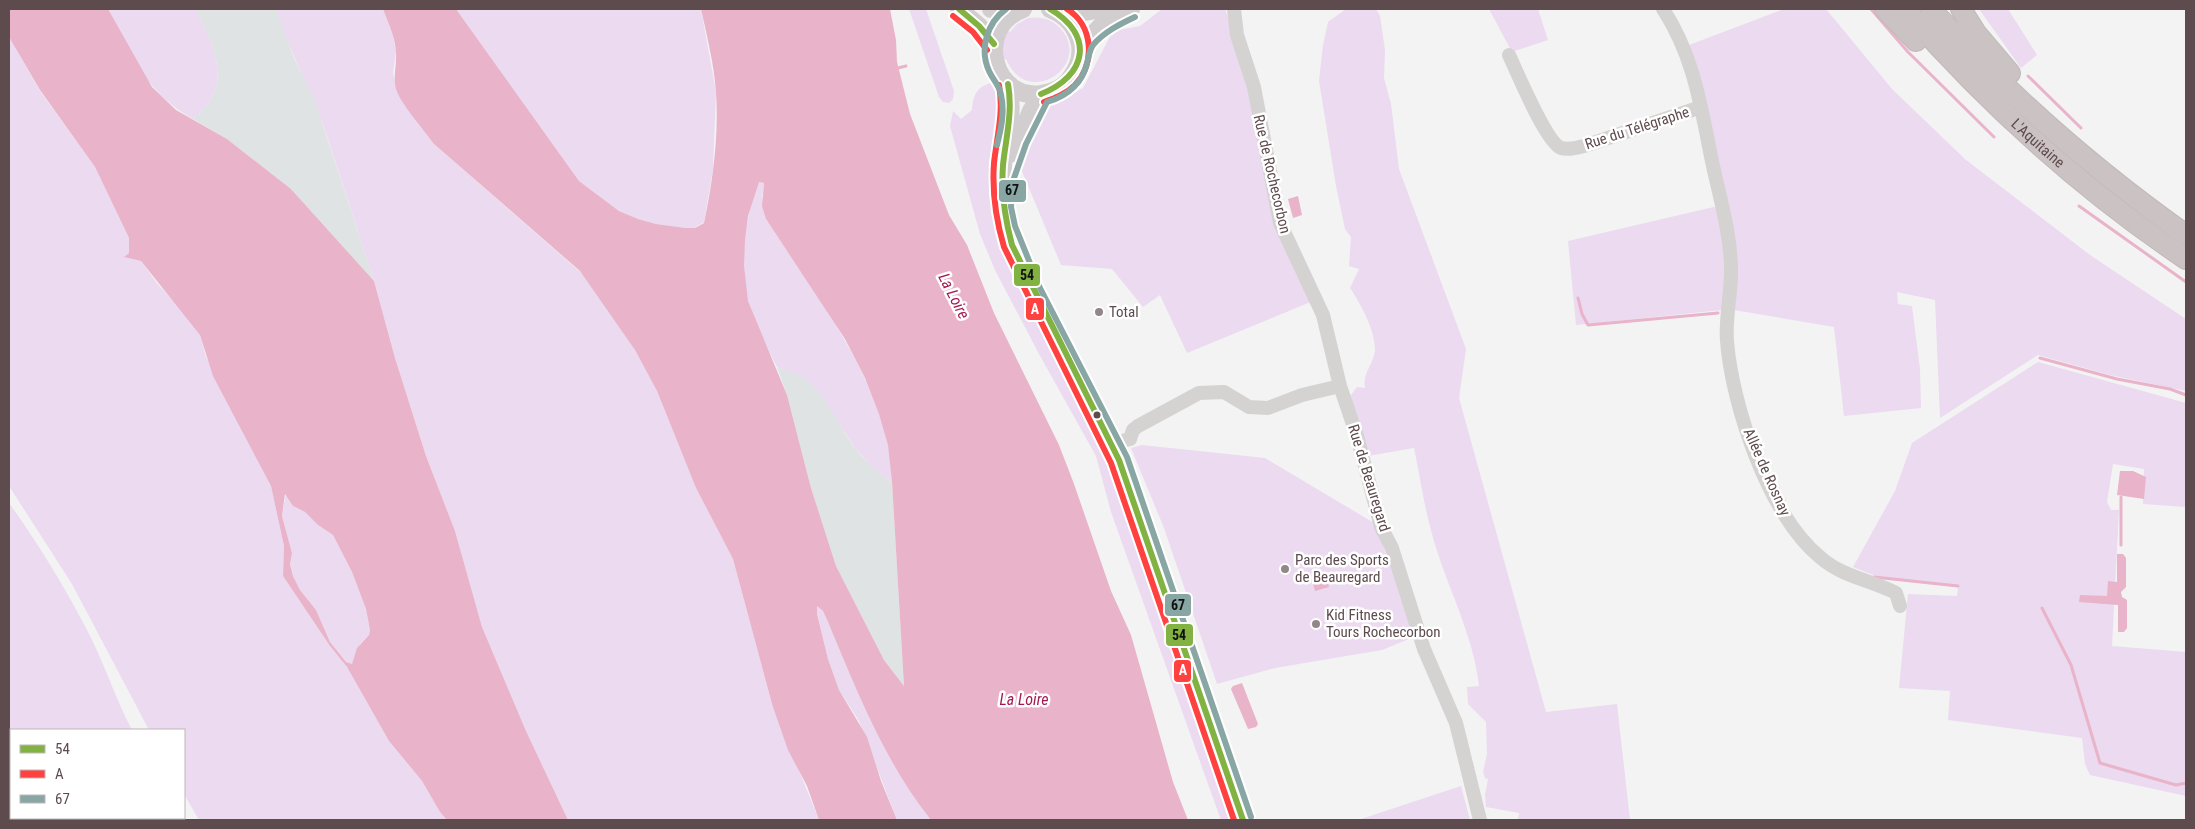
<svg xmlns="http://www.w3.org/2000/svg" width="2195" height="829" font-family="'Roboto Condensed',sans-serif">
<rect width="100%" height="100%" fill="#f3f3f3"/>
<!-- green -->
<path fill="#ebdaf0" d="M108,9H195C216,48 234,87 193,119C150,95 126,53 108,9Z
M276,9H383L391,27L396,51L393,73L397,92L434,144L586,277L635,350L657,391L696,488L733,559L772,704L819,820H568L526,731L482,627L455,531L426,456L395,358L374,281L324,127L280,23Z
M456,9H701L716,92L713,169L704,222L694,228H686L656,224L638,219L619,211L579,181Z
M909,9H926L954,91L953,99L949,103L943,102L939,97Z
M1162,9H1225L1248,73L1282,239L1313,301L1187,353L1160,295L1143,307L1112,269L1061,265L1019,164L1044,108L1083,88L1113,31L1140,26Z
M1346,9H1376L1380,16L1385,50L1384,78L1391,104L1399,169L1466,349L1459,398L1546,712L1617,704L1630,820H1518L1519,813L1486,807L1485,795L1488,779L1485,778L1483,772L1487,754L1486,722L1468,704L1467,687L1479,686C1473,632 1446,586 1432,534C1424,506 1420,476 1414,448L1362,457L1341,394L1351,395L1357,387L1365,388C1362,373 1374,364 1375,350C1375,330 1361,304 1350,288L1359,269L1349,266L1351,237L1345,229L1336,186L1319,81L1323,45L1328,22Z
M1489,9H1538L1548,40L1512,52Z
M1784,9H1826L1892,89L1966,160L2090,255L2186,319V391L2110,375L2038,355L1940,418L1935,300L1897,292L1898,304L1912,306L1920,369L1921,408L1844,416L1834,327L1728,309L1735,274L1689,45Z
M1979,9H2008L2037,55L2021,68Z
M1028,18C1040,16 1052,19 1060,28C1094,64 1028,111 1006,59L1001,60L1000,52L1006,30L1010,32L1017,24Z
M9,37L40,91L95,167L129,238V253L125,257L141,261L156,282L191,321L200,335L206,357L271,486L284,546L283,576L330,646L347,667L389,741L422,781L440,812L447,820H199L184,794V730H149L72,584L9,486Z
M991,83C996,87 1000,91 1002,98C1008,121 989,168 991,198C992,220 1001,241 1008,262L1113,462L1237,820H1221L1218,812L1111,512L1096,456L1039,354L995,270L980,234L950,126L953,111L961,119L972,110C973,95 977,87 991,83Z
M759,182L764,183L762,197L766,219C812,290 868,360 888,444C890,456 891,469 892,482L871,466L855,448L827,405L799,375L777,367C767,346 756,326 749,304C738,271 745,213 759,182Z
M1718,206L1728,269L1722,310L1576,325L1568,241Z
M2038,362L2186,403V507L2143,504L2144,469L2113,464L2107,502L2111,510H2119L2112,646L2186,652V796L2090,775L2085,764L2082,738L1948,720L1950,691L1899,688L1908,594L1957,596L1958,587L1881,578L1853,567L1895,491L1912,443Z
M1142,445L1265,458L1374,523L1419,635L1382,650L1275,668L1217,684L1164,528L1131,448Z
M286,494L293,506L305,512L318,525L333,535L352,572L366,609L370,630L369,635L360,644L352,664L346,662L330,642L316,610L300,590L293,576L290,563L292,553L282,516Z
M9,503C38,543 64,586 87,630C104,662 115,698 132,730H11V818H183L184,820H9Z
M817,606L823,611L828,622C856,689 885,763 931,820H897L859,721L839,690L828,659L817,614Z
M1461,786L1470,820H1358Z"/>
<!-- sand -->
<path fill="#dfe3e4" d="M195,9H276L294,58L315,101L374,281L291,189L227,139L193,119C234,87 216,48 195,9Z
M777,367C784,370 792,372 799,375C825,389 838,426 855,448C865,462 879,472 892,482L904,686L884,660L836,566L811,488L787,395Z"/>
<!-- water -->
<path fill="#e9b3c9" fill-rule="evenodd" d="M9,9H108L152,87L176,110L227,139L291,189L374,281L395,358L426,456L455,531L482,627L526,731L568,820H447L440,812L422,781L389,741L347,667L330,646L283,576L284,546L271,486L213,376L200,335L141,261L124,257L129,253V238L95,167L40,90L9,37ZM285,494L293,506L305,512L318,525L333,535L352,572L366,609L370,630L369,635L357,648L352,664L346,662L330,642L316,610L300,590L293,576L290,564L292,553L282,516Z
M383,9H456L579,181L619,211L638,219L656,224L686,228H695L704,223C713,181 719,135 716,92C714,64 707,36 701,9H890L896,40L897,62L910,114L949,215L967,245L994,313L1059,445L1074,484L1111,591L1131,635L1173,782L1188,820H931C885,763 856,689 828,622L823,611L817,606V614L828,659L839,690L867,737L881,781L897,820H819L807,786L788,750L772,704L733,559L696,488L657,391L635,350L580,271L434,144C425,131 400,103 396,89C393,77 396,70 396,58C397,41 389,24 383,9ZM759,182L764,183L762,206L766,219L845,339L865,378L879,414L888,445L892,482L904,686L884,660L836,566L811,488L787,395L748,301L744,266L745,240L748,216Z
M1298,196L1302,215L1293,218L1288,199Z
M2120,471H2133L2146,477L2144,499L2117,495Z
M2117,554H2123L2126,558V587L2121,592L2122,597L2127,600V628L2124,632H2118V605L2079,602L2080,595L2107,596L2108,581L2117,582Z
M1326,576L1329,587L1315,591L1312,580Z
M1242,683L1258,724L1256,727L1248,729L1231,689L1233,686Z"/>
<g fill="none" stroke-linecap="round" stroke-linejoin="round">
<!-- stream -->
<path stroke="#e9b3c9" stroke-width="3" d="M1871,9L1908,52L1994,137
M898,68L906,66
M2028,76L2081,128
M2079,206L2186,282
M1578,298L1582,314L1588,325L1718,313
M2040,358L2117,379L2170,389L2186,395
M1772,477L1784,500
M2121,497V545
M1874,577L1958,586
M2042,608L2071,665L2100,763L2176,785L2186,783"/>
<defs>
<g id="highway">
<path d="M1885,9L1916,41"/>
<path id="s1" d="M1905,9C1987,103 2082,189 2186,259"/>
<path d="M1931,9C2007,94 2093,169 2186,235"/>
<path d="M1961,9L1976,33L2010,73"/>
</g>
</defs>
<!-- highway casing -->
<use href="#highway" stroke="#c2b9b9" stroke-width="22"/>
<!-- minor -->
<path stroke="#d5d2d2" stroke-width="14" d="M1234,9L1237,35L1254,87L1280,223L1323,315L1340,386L1357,436L1381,527L1392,548L1424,649L1456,723L1480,820
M1663,9C1695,58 1701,109 1713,166C1720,198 1730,232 1731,266C1732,291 1725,316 1727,341C1732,406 1769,516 1821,558C1843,577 1871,580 1896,593L1900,606
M1509,55C1517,72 1546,142 1561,148C1568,150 1576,148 1584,146L1701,107
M1111,444L1130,439L1133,430L1138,426L1199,393L1224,392L1249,407L1268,408L1302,395L1340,386"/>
<!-- major -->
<path stroke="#d2cdce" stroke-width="18" d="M959,9L979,26L994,44
M991,9L1014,13
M1023,9C972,28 994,106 1046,93C1055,91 1063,87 1069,80C1077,70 1082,58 1080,45C1077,28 1066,15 1050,9
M1063,16L1101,9
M1081,47L1103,24L1131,9
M1008,84C1015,115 1006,135 1003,165C1001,192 1004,219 1012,245L1119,460L1243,820
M1014,153L1031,111L1041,94"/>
<!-- highway -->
<use href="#highway" stroke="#cac2c3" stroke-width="20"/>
<defs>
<path id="bus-1" d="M959,9L979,26L994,44
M1008,84C1013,112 1006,137 1003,165C1001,192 1005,219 1012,245L1119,460L1243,820
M1041,94C1087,76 1095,35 1050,9"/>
<path id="bus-2" d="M953,16L973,32L987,50
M999,85C1004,112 997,136 994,163C992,191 996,220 1004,247L1111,463L1234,820
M1044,102C1055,98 1066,94 1075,85C1096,63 1093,25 1067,9"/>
<path id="bus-3" d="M1135,17C1120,24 1104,32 1093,45C1089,51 1089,56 1087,63C1082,84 1067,96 1047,102L1026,144L1013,181L1011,207L1015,226L1040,288L1127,457L1251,817
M997,145C1001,129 1005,112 1001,95C1000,86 993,80 989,71C979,49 987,23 1006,9"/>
</defs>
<!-- bus-1 casing -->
<use href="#bus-1" stroke="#fff" stroke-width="10"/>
<!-- bus-2 casing -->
<use href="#bus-2" stroke="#fff" stroke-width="10"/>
<!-- bus-3 casing -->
<use href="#bus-3" stroke="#fff" stroke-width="10"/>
<!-- bus-1 -->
<use href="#bus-1" stroke="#82b342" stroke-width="6"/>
<!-- bus-2 -->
<use href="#bus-2" stroke="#ff4240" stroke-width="6"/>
<!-- bus-3 -->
<use href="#bus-3" stroke="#88a7a4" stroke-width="6"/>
</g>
<!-- markers -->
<g fill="#928688" stroke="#fff" stroke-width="2">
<circle cx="1099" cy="312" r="5"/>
<circle cx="1285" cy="569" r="5"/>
<circle cx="1316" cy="624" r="5"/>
</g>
<circle fill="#5e4b4e" stroke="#fff" stroke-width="2" cx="1097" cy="415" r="4.5"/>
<g text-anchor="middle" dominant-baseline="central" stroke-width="5" stroke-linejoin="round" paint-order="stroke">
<!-- street labels -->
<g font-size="15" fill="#5e4b4e" stroke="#fff">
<text transform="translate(1637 128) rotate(-18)">Rue du Télégraphe</text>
<text stroke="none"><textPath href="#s1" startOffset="189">L'Aquitaine</textPath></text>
<text transform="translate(1272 174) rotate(77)">Rue de Rochecorbon</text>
<text transform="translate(1767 472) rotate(66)">Allée de Rosnay</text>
<text transform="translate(1369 478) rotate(73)">Rue de Beauregard</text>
</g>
<!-- poi labels -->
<g font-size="15" fill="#5e4b4e" stroke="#fff" text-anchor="start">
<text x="1109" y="312">Total</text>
<text x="1295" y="560">Parc des Sports<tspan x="1295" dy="17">de Beauregard</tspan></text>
<text x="1326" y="615">Kid Fitness<tspan x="1326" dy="17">Tours Rochecorbon</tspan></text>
</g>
<!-- water labels -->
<g font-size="16" font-style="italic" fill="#a31a51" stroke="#fff">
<text transform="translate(954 296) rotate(63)">La Loire</text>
<text x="1024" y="699">La Loire</text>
</g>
</g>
<g stroke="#fff" stroke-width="2">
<rect x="998" y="179" width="29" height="24" rx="5" fill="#88a7a4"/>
<rect x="1013" y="263" width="28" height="24" rx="5" fill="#82b342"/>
<rect x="1025" y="297" width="20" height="24" rx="5" fill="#ff4240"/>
<rect x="1164" y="593" width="28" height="24" rx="5" fill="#88a7a4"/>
<rect x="1165" y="623" width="29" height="24" rx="5" fill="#82b342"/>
<rect x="1173" y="659" width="19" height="24" rx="5" fill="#ff4240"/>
</g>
<g font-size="14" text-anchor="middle" font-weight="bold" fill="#fff">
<text x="1035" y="314">A</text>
<text x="1183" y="675">A</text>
</g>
<g font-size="14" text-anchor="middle" font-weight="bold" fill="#111">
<text x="1012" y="195">67</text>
<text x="1027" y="280">54</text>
<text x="1178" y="610">67</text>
<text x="1179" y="640">54</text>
</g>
<!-- border -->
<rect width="2195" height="829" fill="none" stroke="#5e4b4e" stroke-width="20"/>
<!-- legend -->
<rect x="10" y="729" width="175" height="90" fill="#ffffff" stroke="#bfb7b8"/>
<rect x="20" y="745" width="25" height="8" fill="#82b342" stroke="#bfb7b8"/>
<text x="55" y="754" font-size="15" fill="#5e4b4e">54</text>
<rect x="20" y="770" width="25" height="8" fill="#ff4240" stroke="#bfb7b8"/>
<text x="55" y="779" font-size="15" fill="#5e4b4e">A</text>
<rect x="20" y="795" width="25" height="8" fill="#88a7a4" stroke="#bfb7b8"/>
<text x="55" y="804" font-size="15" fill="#5e4b4e">67</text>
</svg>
